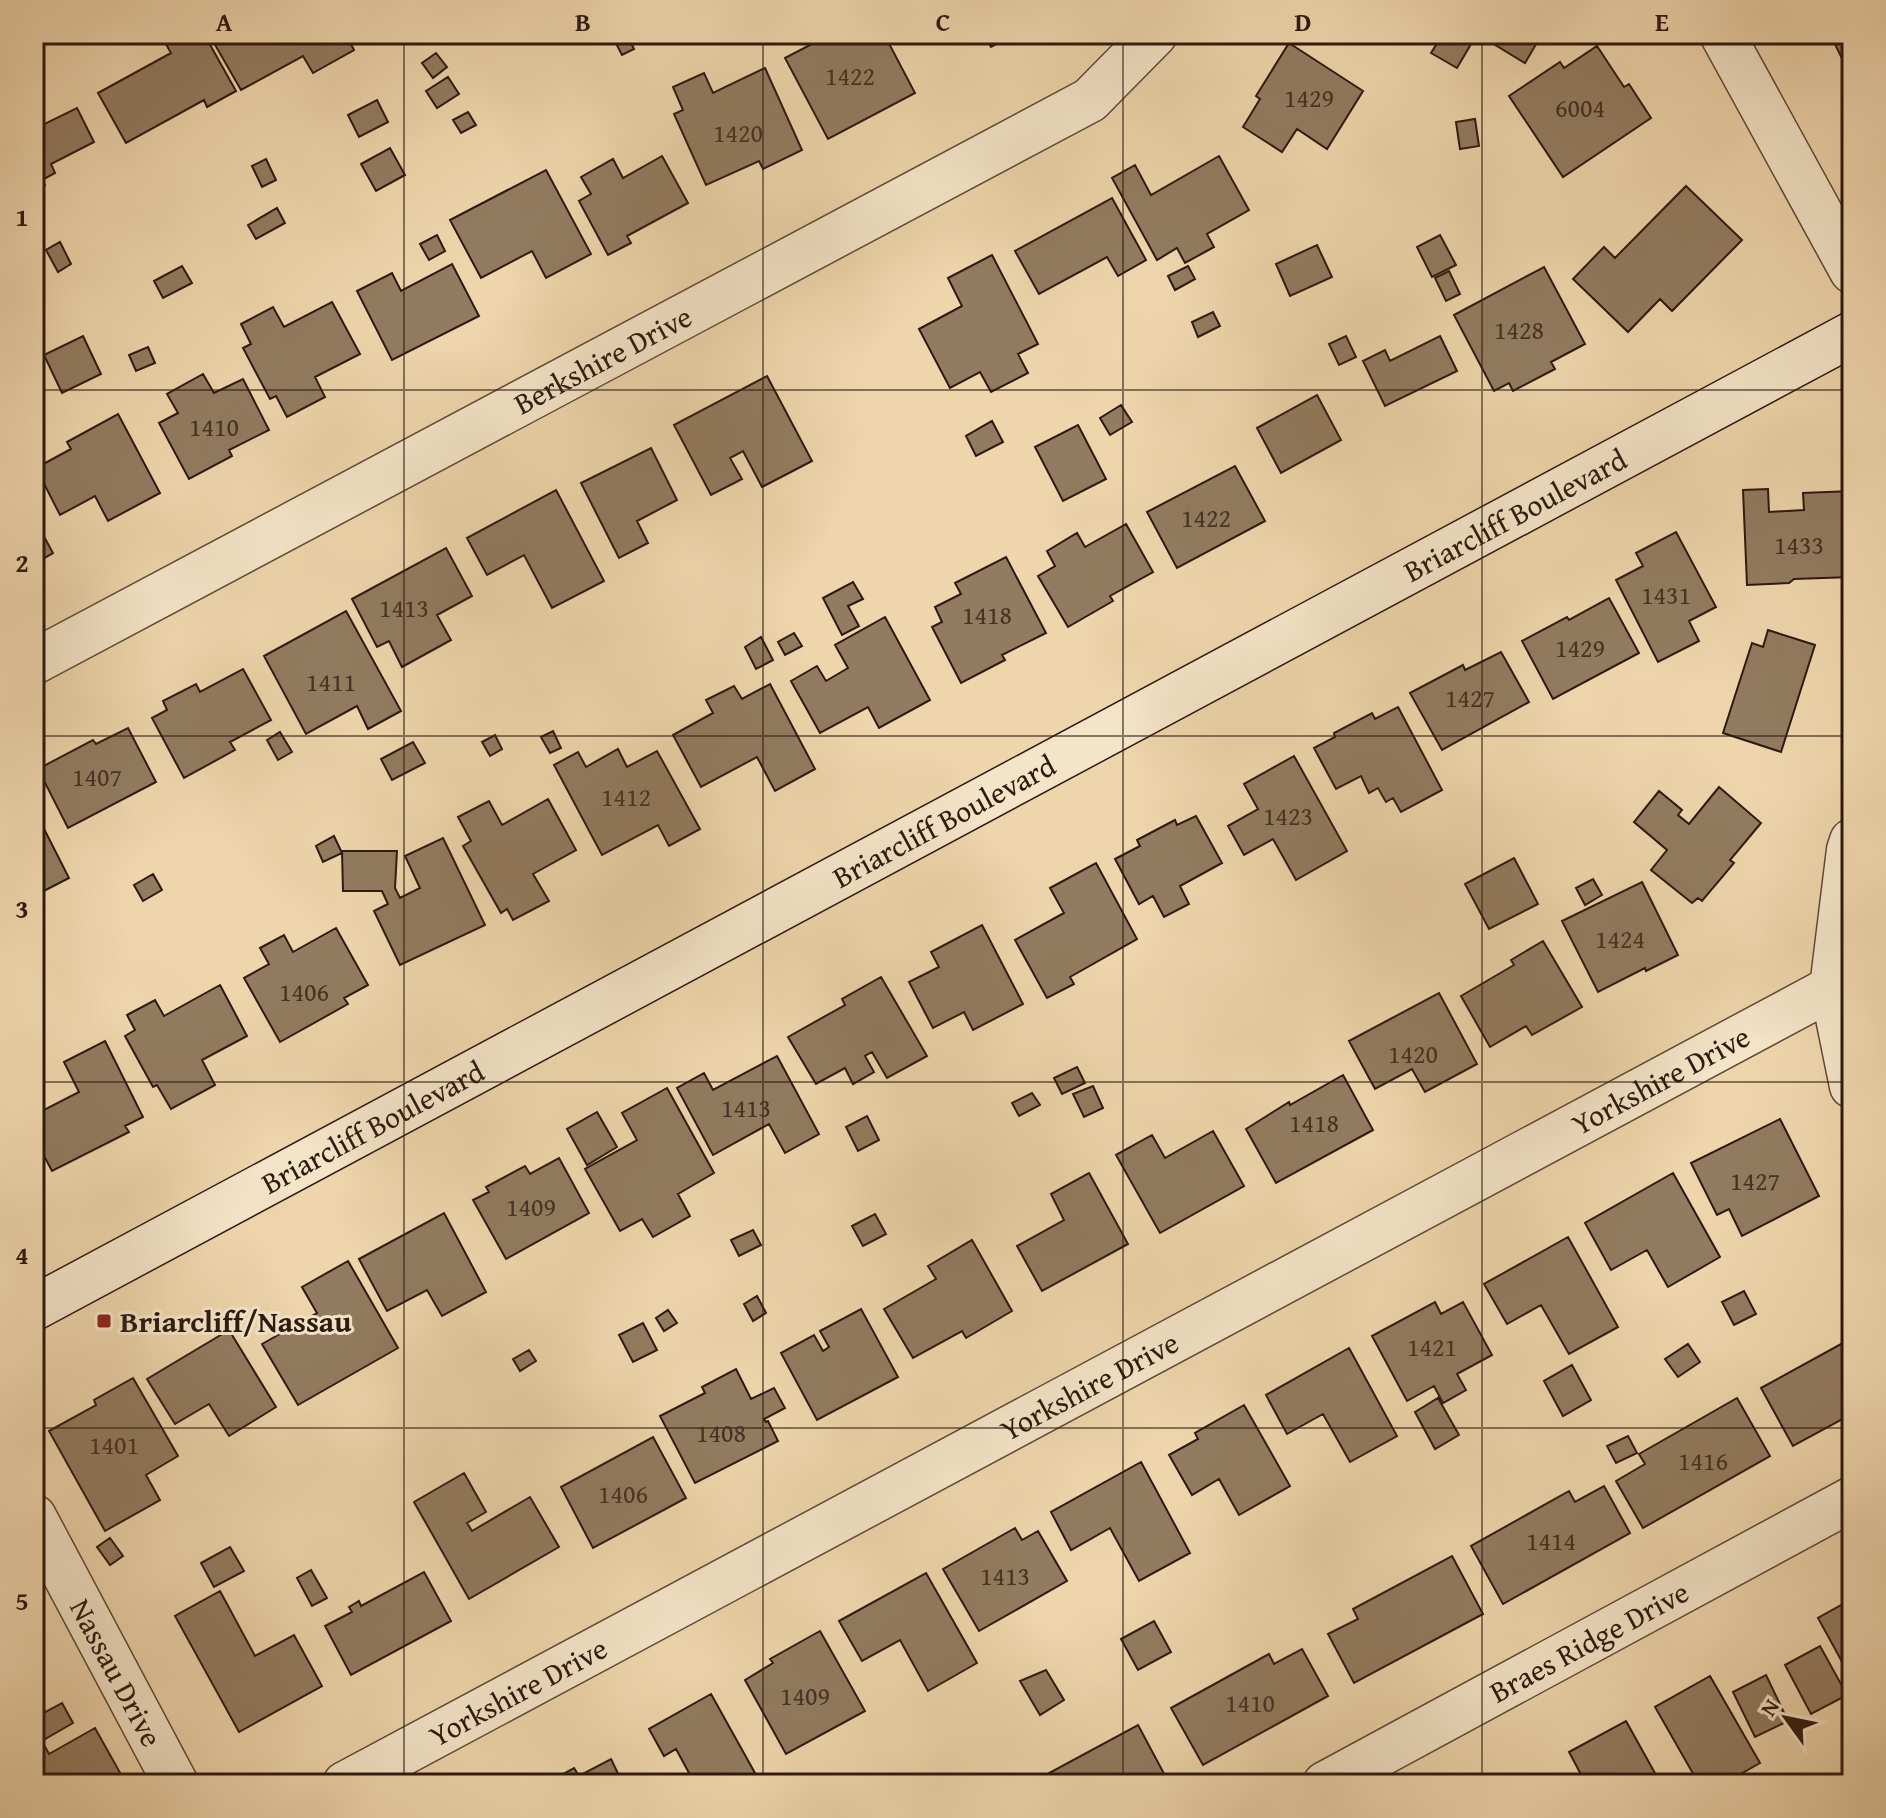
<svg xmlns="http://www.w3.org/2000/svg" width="1886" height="1818" font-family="'Gentium Book Plus',serif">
<rect width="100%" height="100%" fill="#eed5ab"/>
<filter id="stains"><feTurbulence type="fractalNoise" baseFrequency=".0025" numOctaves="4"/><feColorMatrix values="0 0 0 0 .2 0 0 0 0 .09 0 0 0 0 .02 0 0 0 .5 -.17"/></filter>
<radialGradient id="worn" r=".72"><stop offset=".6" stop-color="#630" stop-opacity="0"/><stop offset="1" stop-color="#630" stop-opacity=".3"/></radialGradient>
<!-- building -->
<path fill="#927b60" stroke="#2e190f" stroke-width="2" d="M173,34H204L236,91L207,107L204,100L126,143L98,93L171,53L163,39Z
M230,34H346L354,50L313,73L303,56L241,90L214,43Z
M611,34H627L634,49L622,55Z
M831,34H884L915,93L828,139L785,58Z
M984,34H1015L991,47Z
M1443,34H1542L1525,63L1477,34L1457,68L1431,53Z
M1830,34H1852V79Z
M1289,43L1363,91L1327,149L1297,129L1282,152L1243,127L1260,99L1256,96Z
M1597,46L1624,87L1629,84L1651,118L1563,177L1509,96L1560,62L1564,68Z
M436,53L447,67L433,78L422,63Z
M765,68L802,150L763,169L759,161L706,185L674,114L683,110L673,87L704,73L713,93Z
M448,77L459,94L437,108L426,91Z
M377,100L388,122L359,137L348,115Z
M77,108L94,142L51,164L55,173L42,180L45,185L34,190V129Z
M468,112L476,125L461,133L453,120Z
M1475,119L1479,146L1460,149L1456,122Z
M390,148L405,175L376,191L361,164Z
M662,156L688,203L627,236L631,243L608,255L579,201L591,194L581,177L613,159L623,178Z
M1219,156L1249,210L1207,234L1214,247L1185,263L1177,248L1157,260L1112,178L1135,165L1151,195Z
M266,159L276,180L262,187L252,166Z
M546,170L591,254L546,278L532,251L481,278L450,220Z
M1686,186L1742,240L1672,311L1660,299L1628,332L1573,279L1604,247L1615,258Z
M1112,198L1146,260L1118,276L1107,257L1039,294L1015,251Z
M277,208L285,223L256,239L248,225Z
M437,235L445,251L429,260L420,244Z
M1440,235L1456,265L1432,277L1417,247Z
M60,242L71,264L58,272L46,250Z
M1317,245L1332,277L1290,296L1276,264Z
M992,255L1038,344L1018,354L1028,373L991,392L980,372L950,388L919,329L962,306L948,278Z
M452,264L479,316L392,360L357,291L392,273L401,291Z
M182,266L192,283L163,298L154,281Z
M1188,266L1195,279L1175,290L1168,276Z
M1544,267L1585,344L1551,362L1555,369L1513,391L1509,383L1494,391L1454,315Z
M1449,271L1460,294L1446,301L1435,278Z
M332,302L360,354L315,377L325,397L287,417L276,396L270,399L243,348L251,344L241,324L273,307L284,327Z
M1213,312L1220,326L1198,337L1192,322Z
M83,336L101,374L62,393L44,355Z
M1346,336L1356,357L1339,365L1329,344Z
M1440,336L1457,371L1385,406L1363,361L1385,350L1390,361Z
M148,347L155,363L136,371L129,355Z
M203,374L214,393L243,379L269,430L229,450L232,456L189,479L159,423L178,413L167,394Z
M767,376L812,461L762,487L743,451L730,458L742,479L711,495L674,425Z
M1317,395L1341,440L1281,473L1257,428Z
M1121,405L1132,422L1110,435L1100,418Z
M118,414L160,493L108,521L95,496L60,515L36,468L71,449L67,442Z
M992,421L1003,442L976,456L966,436Z
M1078,425L1106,479L1063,501L1035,447Z
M651,448L677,500L637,521L648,543L619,558L581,483Z
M1235,466L1265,521L1177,568L1147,512Z
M1768,489L1769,512L1804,510L1803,493L1852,491V577L1794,579L1789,583L1747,585L1743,490Z
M556,490L604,581L552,608L524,555L487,575L467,538Z
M34,518L53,553L34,564Z
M1126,524L1153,572L1110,596L1113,601L1068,627L1038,576L1055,566L1047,551L1077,533L1085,547Z
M1676,532L1716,607L1689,621L1699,641L1658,662L1616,580L1643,566L1636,553Z
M446,548L472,596L437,615L451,640L402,667L389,641L377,647L352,599Z
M1006,557L1046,633L1002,655L1005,660L961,683L932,627L942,622L935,607L961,594L955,583Z
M853,582L863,599L848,606L859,626L842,635L823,598Z
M1609,598L1639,653L1553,699L1522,641L1567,617L1569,620Z
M346,611L401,711L368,729L357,706L306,734L264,656Z
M885,617L930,700L879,728L868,707L820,733L791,681L817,666L826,681L848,668L835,645Z
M1768,630L1815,645L1781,752L1723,733L1752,643L1763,647Z
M794,633L802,646L785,655L778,642Z
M761,637L773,660L756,669L745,647Z
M1501,652L1529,702L1442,750L1410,693L1463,665L1465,670Z
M243,669L271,720L230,742L235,750L184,778L152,718L167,710L163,701L196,684L200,692Z
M770,684L815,769L775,791L757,757L701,787L673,735L713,713L706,700L734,686L742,699Z
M1398,707L1442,790L1401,812L1393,798L1386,802L1378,788L1369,793L1361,776L1336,789L1314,748L1335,737L1334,733L1372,713L1375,719Z
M128,728L156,782L68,828L38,769L93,740L96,744Z
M553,731L561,748L550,753L541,737Z
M280,732L292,752L278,760L267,740Z
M495,735L502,749L490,756L482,742Z
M413,742L425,763L392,780L381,759Z
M618,749L627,767L657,751L700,829L669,846L658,825L602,855L554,765L578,752L586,767Z
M1294,756L1347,851L1296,880L1273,839L1244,855L1228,826L1258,809L1244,784Z
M1719,787L1761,823L1730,860L1734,863L1702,901L1698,898L1692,903L1651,870L1667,850L1634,822L1659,791L1682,810L1678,815L1689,824Z
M548,799L576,850L533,874L549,901L513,920L507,909L501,913L463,846L471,841L458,817L489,801L502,825Z
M34,809L69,878L34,896Z
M1196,816L1222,863L1180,886L1189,904L1164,917L1153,896L1139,904L1115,859L1140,846L1137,840L1175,820L1177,825Z
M334,836L342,853L323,862L316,846Z
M443,838L485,925L400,965L374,911L388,904L382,891H343L342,851H397L395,888L400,898L420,888L405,856Z
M1514,858L1538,904L1489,929L1465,884Z
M1096,863L1137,939L1070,977L1074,984L1047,998L1015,940L1064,913L1050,888Z
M153,874L162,890L143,901L134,885Z
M1593,879L1602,895L1585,905L1576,888Z
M1642,882L1678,955L1646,971L1645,968L1598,992L1562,921Z
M982,925L1023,1004L973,1030L964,1012L933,1028L909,982L939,967L931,952Z
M336,928L368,985L344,998L348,1004L280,1042L244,978L269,964L260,948L284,935L293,952Z
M1543,941L1582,1007L1532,1035L1526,1026L1490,1047L1461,996L1514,965L1511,960Z
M881,977L927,1056L887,1078L872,1052L865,1056L874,1072L853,1084L845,1068L816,1084L788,1037L845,1005L842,999Z
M220,985L247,1036L202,1060L215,1085L171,1109L157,1085L153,1087L125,1036L135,1030L127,1015L155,1000L164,1016Z
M1439,993L1477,1064L1425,1092L1412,1069L1375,1089L1349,1041Z
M105,1041L143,1117L125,1126L129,1132L52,1171L34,1137V1115L79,1092L64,1062Z
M777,1056L819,1134L785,1153L769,1124L713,1155L677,1088L704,1073L713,1090Z
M1077,1067L1085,1083L1062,1094L1054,1078Z
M1343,1075L1373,1130L1276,1183L1246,1129L1289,1102L1290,1105Z
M1093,1086L1103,1108L1084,1117L1073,1094Z
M667,1088L714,1173L678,1194L690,1216L653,1237L642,1219L620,1231L585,1169L637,1140L622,1113Z
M1032,1093L1040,1105L1019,1116L1012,1103Z
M597,1112L617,1147L587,1165L567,1129Z
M867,1116L879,1140L858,1151L846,1127Z
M1780,1119L1819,1196L1742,1236L1729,1209L1717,1215L1691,1163Z
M1213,1131L1244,1186L1160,1233L1116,1155L1152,1135L1165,1158Z
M559,1158L589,1213L506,1259L473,1200L489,1192L486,1187L525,1166L530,1174Z
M1089,1173L1128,1244L1042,1291L1017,1246L1064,1220L1051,1194Z
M1673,1173L1720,1257L1668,1287L1647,1250L1611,1270L1585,1223Z
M444,1213L486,1292L442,1316L427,1290L387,1311L359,1259Z
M875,1214L886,1234L863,1246L852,1226Z
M753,1230L761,1245L739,1256L731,1240Z
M1568,1237L1618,1327L1569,1354L1541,1305L1507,1324L1484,1284Z
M972,1240L1012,1311L966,1338L962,1331L913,1358L884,1309L936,1279L928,1266Z
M348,1261L398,1348L298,1405L262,1344L317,1313L302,1287Z
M1744,1291L1756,1314L1734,1325L1722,1302Z
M757,1296L766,1313L753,1321L744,1304Z
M1435,1302L1441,1314L1463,1302L1492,1355L1457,1374L1466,1390L1443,1403L1434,1386L1407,1401L1372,1336Z
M861,1309L898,1377L817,1420L781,1353L814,1335L823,1351L829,1347L820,1331Z
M668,1310L677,1323L664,1331L656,1318Z
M643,1323L657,1350L633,1362L619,1335Z
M229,1330L276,1407L229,1436L209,1404L175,1424L147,1379Z
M1852,1338V1414L1793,1446L1761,1388Z
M1688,1344L1700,1362L1678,1377L1665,1359Z
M1349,1348L1397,1436L1350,1462L1323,1414L1287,1434L1266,1395Z
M529,1350L536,1361L520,1371L513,1359Z
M1572,1365L1591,1400L1563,1416L1544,1381Z
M736,1369L751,1399L774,1388L785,1408L764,1419L766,1422L768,1421L778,1441L695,1483L660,1416L705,1393L702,1387Z
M133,1378L178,1456L146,1475L160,1500L105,1531L49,1431L96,1405L94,1400Z
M1438,1398L1459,1435L1435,1449L1415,1412Z
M1737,1398L1770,1456L1643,1528L1616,1481L1645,1464L1639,1454Z
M1244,1405L1290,1486L1239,1515L1219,1479L1192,1495L1169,1455L1198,1439L1195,1433Z
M1628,1436L1637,1453L1616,1463L1607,1446Z
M653,1437L686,1498L593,1548L561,1487Z
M1141,1462L1190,1553L1139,1581L1110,1528L1071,1550L1051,1512Z
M464,1473L486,1512L467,1523L472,1531L530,1497L559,1547L469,1599L414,1502Z
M1604,1486L1630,1533L1503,1604L1471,1546L1569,1491L1575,1502Z
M1015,1528L1022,1540L1038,1531L1067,1581L979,1631L943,1569Z
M110,1538L123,1556L110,1565L97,1547Z
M230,1547L244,1571L214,1587L201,1563Z
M1452,1556L1483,1614L1354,1683L1328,1634L1358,1619L1353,1609Z
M311,1570L327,1598L312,1606L297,1578Z
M424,1572L451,1621L351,1675L325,1626L352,1612L349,1607L359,1601L361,1606Z
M926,1573L977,1663L928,1691L900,1640L862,1661L839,1621Z
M220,1591L255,1656L294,1635L322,1686L239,1732L175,1616Z
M1852,1599V1680L1818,1618Z
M1154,1621L1171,1652L1138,1670L1121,1639Z
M820,1631L865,1711L786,1754L745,1680L773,1663L770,1659Z
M1820,1646L1847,1695L1811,1714L1785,1665Z
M1302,1649L1328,1696L1203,1765L1171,1708L1269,1654L1274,1664Z
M1046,1670L1064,1700L1040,1715L1020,1681Z
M1766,1675L1788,1721L1755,1737L1733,1692Z
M1710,1676L1760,1763L1723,1784H1699L1655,1707Z
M711,1694L760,1782L756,1784H695L676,1749L664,1756L649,1729Z
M62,1703L73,1723L42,1741L49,1754L95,1728L123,1778L112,1784H34V1718Z
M1626,1721L1661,1784H1586L1569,1752Z
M1138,1725L1169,1783L1043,1784L1040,1778Z
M611,1759L623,1784H545L574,1768L579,1776Z"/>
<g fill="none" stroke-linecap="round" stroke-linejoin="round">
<defs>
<g id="street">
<path d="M1722,34L1852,271"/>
<path id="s1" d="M34,662L1090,100L1155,34"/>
<path d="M1852,841L1849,850L1832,988L1852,1086"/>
<path id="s2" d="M34,1517L176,1784"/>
<path id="s3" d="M345,1784L1832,988"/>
<path id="s4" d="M1325,1784L1852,1499"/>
</g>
<g id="secondary">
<path id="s5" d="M34,1308L1852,334"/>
</g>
</defs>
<!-- street casing -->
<use href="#street" stroke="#5e4836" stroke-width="47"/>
<!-- secondary casing -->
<use href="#secondary" stroke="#2e190f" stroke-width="47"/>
<!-- street -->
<use href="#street" stroke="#f4e4c8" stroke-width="44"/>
<!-- secondary -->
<use href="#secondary" stroke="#f4e4c8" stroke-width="44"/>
</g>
<!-- grid -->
<path fill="none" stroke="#2e190f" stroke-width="2" stroke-opacity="0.55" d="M404,34V1784M763,34V1784M1123,34V1784M1482,34V1784M34,390H1852M34,736H1852M34,1082H1852M34,1428H1852"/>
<!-- markers -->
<rect fill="#8f2418" stroke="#f4e4c8" stroke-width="3" x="96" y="1313" width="16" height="16" rx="4"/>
<g text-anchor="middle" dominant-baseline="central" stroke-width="6" stroke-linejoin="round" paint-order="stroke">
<!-- number labels -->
<g font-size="26" fill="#473223">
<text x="850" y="75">1422</text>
<text x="1309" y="97">1429</text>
<text x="1580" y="107">6004</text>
<text x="738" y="132">1420</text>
<text x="1519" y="329">1428</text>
<text x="214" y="426">1410</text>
<text x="1206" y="517">1422</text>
<text x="1799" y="544">1433</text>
<text x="1666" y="594">1431</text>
<text x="404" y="607">1413</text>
<text x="987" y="614">1418</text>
<text x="1580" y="647">1429</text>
<text x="331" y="681">1411</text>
<text x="1470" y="697">1427</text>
<text x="97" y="776">1407</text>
<text x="626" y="796">1412</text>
<text x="1288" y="815">1423</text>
<text x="1620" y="938">1424</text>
<text x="304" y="991">1406</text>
<text x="1413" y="1053">1420</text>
<text x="746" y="1107">1413</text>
<text x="1314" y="1122">1418</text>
<text x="1755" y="1180">1427</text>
<text x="531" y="1206">1409</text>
<text x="1432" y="1346">1421</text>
<text x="721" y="1432">1408</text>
<text x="114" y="1444">1401</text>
<text x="1703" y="1460">1416</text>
<text x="623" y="1493">1406</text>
<text x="1551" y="1540">1414</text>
<text x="1005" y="1575">1413</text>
<text x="805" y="1695">1409</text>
<text x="1250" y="1702">1410</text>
</g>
<!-- street labels -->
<g font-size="30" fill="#2e190f" stroke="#f4e4c8">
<text stroke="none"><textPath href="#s1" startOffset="644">Berkshire Drive</textPath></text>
<text stroke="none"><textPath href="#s5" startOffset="1680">Briarcliff Boulevard</textPath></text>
<text stroke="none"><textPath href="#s5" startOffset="1032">Briarcliff Boulevard</textPath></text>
<text stroke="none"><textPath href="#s3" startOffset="1492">Yorkshire Drive</textPath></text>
<text stroke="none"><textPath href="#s5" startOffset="384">Briarcliff Boulevard</textPath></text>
<text stroke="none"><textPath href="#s3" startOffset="844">Yorkshire Drive</textPath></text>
<text stroke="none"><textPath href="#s4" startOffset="300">Braes Ridge Drive</textPath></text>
<text stroke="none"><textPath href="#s2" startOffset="176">Nassau Drive</textPath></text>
<text stroke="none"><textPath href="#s3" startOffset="196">Yorkshire Drive</textPath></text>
</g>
<!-- poi labels -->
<g font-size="30" font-weight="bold" fill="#2e190f" stroke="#f4e4c8" text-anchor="start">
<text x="120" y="1321">Briarcliff/Nassau</text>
</g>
</g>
<!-- margin -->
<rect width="1886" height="1818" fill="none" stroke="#eed5ab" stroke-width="88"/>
<!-- north arrow -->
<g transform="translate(1786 1718) rotate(303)" stroke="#f4e4c8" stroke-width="6" paint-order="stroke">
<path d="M0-6L14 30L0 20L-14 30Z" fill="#2e190f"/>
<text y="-12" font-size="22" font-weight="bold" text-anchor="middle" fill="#2e190f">N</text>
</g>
<rect x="44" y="44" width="1798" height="1730" fill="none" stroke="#2e190f" stroke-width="3"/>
<g font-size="26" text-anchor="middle" font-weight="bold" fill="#2e190f">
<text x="224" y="31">A</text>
<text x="583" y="31">B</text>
<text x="943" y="31">C</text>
<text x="1303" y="31">D</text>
<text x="1662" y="31">E</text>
<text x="22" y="226">1</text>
<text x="22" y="572">2</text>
<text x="22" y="918">3</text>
<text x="22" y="1264">4</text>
<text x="22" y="1610">5</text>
</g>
<rect width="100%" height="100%" filter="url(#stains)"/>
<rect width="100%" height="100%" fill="url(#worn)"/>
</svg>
